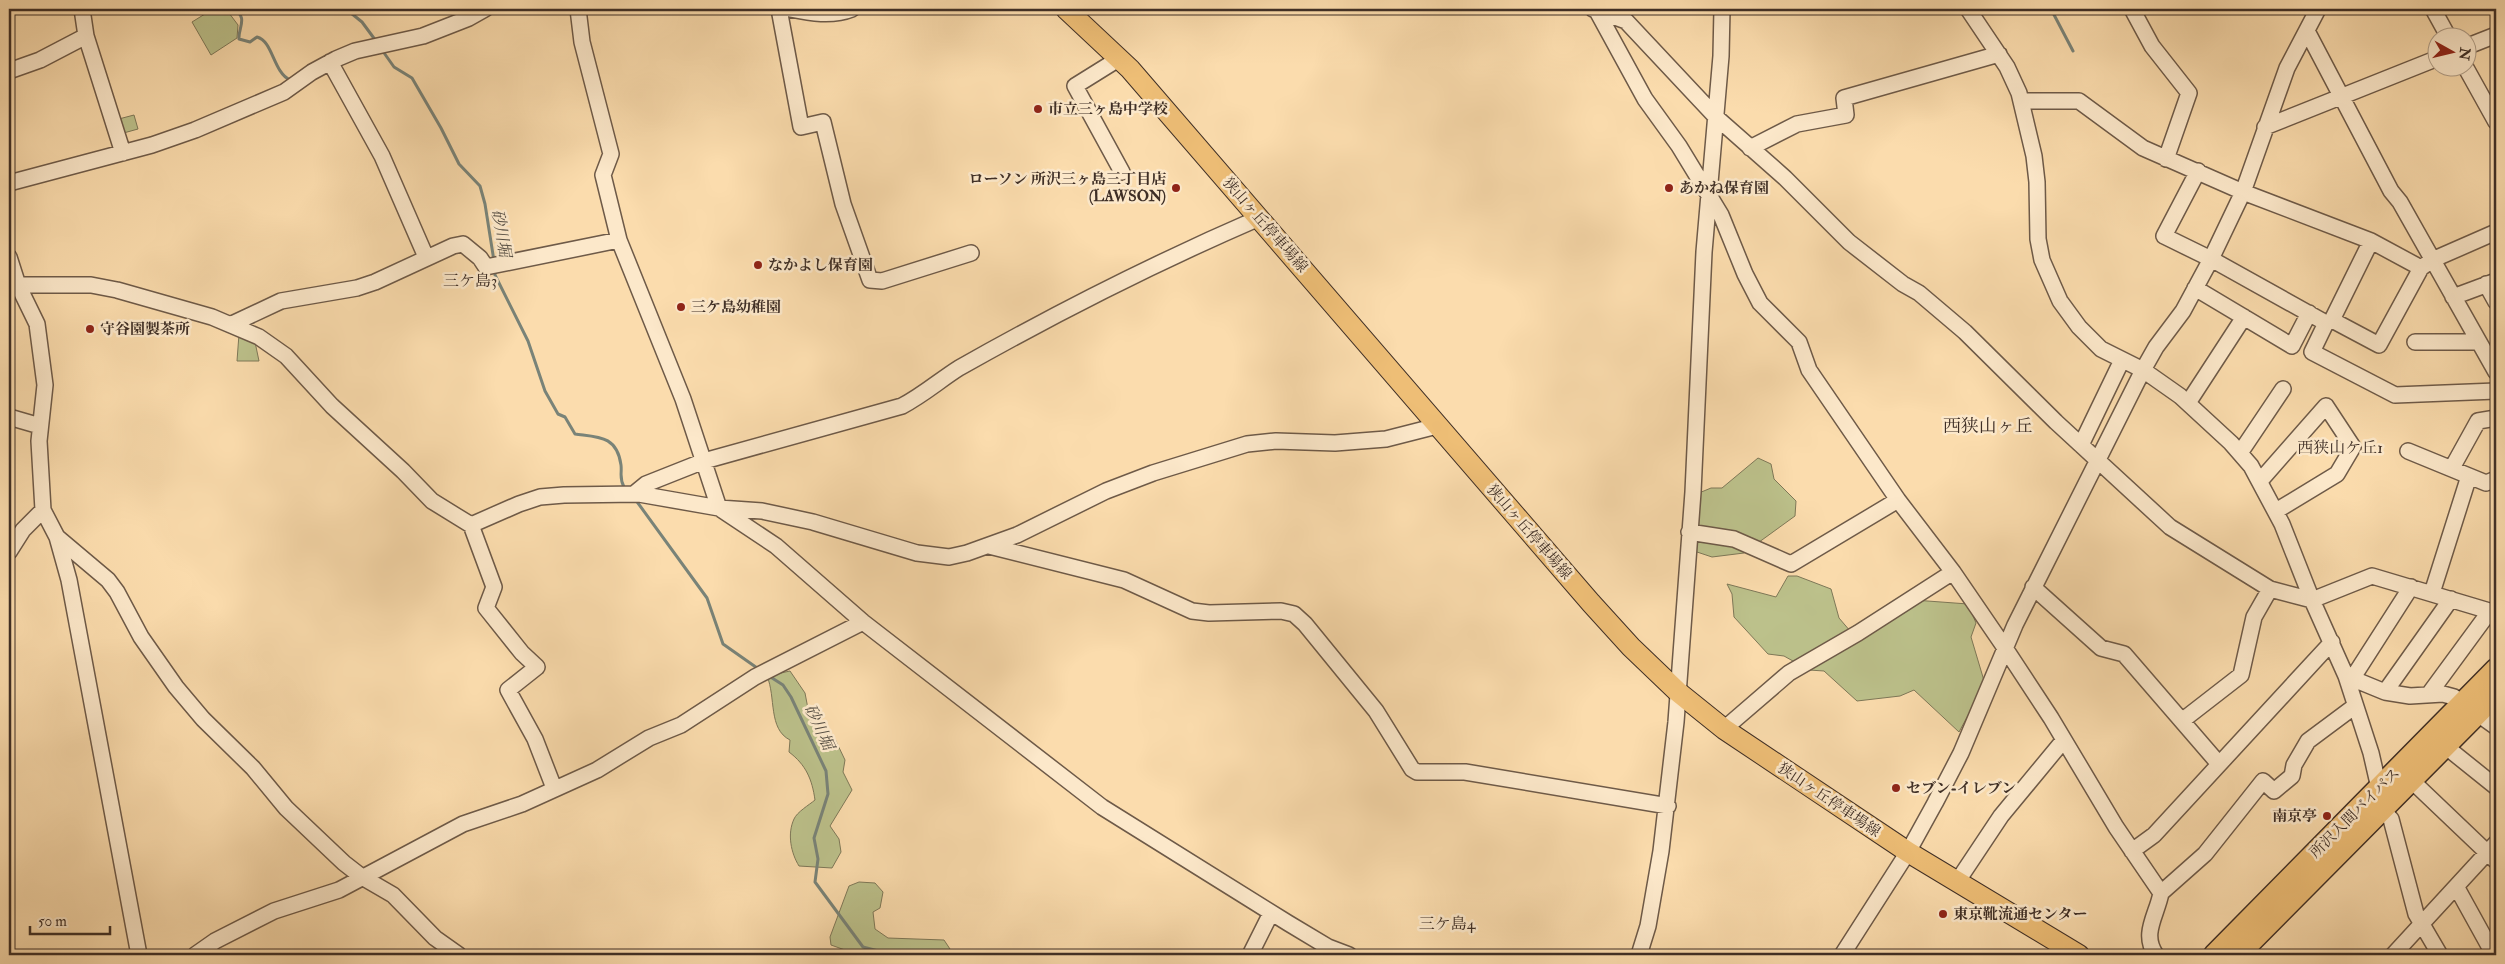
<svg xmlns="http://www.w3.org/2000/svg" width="2505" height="964" font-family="'IM FELL Double Pica','Noto Serif JP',serif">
<rect width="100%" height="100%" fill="#fbdcad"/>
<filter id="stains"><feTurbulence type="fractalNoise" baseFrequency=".004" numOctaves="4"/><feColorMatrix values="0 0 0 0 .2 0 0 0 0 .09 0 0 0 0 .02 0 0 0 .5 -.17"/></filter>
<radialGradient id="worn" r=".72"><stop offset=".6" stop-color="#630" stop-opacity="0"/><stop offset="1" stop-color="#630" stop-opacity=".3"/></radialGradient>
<!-- green -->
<path fill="#bcc18b" stroke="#7e7858" d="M213,9H226L238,25L237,38L211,55L192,22Z
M134,115L138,129L120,134L115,120Z
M239,334L255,342L259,361H237Z
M1758,458L1771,464L1774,479L1796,501L1795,516L1744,553L1712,557L1694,551L1699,493L1711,488H1722Z
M1788,576H1797L1831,589L1839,618L1857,639L1914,600L1968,604L1976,623L1971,637L1985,684L1959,732L1914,690L1900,696L1857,701L1824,671L1809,670L1784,656L1768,654L1734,617L1732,594L1727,584L1776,597Z
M790,671L805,693L809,714L834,737L845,760L843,772L852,790L830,826L839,839L841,852L832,868L799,866C791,853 787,834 794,819C797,812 809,805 815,800C812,779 806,765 789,752L790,740C768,729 776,697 767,676Z
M859,882L875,883L883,892L880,908L873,912L875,929L888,938L944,940L954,955H859L831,945L830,937L849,886Z"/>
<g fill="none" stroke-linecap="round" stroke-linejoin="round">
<!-- stream -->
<path stroke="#798378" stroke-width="3" d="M233,9C249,17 238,28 239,39L250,42L257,37C273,41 273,72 290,80
M346,9L362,22L376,41
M2051,9L2073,51
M382,50L394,67L412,78L441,128L459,164L480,186L485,204L494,261
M495,270V275L528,341L545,391L558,414L565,417L575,434C597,437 617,435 621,465C622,474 619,478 624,487
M635,499L707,598L723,644L760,670
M769,676L783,685L791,697L826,771L828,794L814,838L818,859L815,882L863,947L882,952L898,951L926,955"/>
<defs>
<path id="minor" d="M82,9L86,36L123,153
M578,9L582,42L611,154L603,175L619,240L683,399L719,508L762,511L813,522L917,553L949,557L967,553L1017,535L1106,491L1153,473L1247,444L1276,441L1335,443L1386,439L1437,426
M779,9L801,127L823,122L843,204L870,280L882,281L971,253
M790,9C810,13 832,17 852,9
M1593,9L1626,21L1717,118L1785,178L1849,242L1903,284L1919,293L1965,332L2056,422L2170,527L2270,589L2312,600L2372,576L2496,613
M1968,9L2007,67L2019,93L2034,156L2037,182L2038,239L2042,260L2060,301L2079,327L2101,349L2143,370L2180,396L2231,443L2251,466L2282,524L2312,600L2346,676L2371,753L2379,788
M2132,9L2152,46L2189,93L2166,159
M2433,9L2449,38
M1598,13L1645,99L1679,146L1721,215L1745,274L1760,303L1799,342L1809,370L1898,500L1953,572L2005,648L2051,718L2116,827L2161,893C2157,915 2141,934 2156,955
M2307,31L2391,191L2400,202L2496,372
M2468,46L2496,35
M1120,58L1075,86L1122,172
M330,62L382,156L426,257
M2466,68L2496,122
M9,71L40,60L86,36
M2021,101H2079L2143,148L2243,192L2371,241L2421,268L2432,260L2496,232
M2265,127L2438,58
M1750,148L1797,124L1846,115L1844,98L1999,54
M2198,171L2164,236L2211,259L2326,323L2312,352L2395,395L2496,391
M9,183L152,145L195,130L284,92L312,72L336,59L355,51L423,36L469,18L485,9
M2371,241L2332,320L2379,345L2421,268
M9,257L18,285L37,324L45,385L39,441L43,510L57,537L69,580L139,955
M2486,284L2496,302
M9,285H91L117,290L212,317L259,337L286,356L332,406L403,471L432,501L471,525L519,504L540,497L564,495L639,494L719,508L776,546L863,622L1102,807L1288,923L1328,947L1349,955
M2195,288L2292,346L2309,313
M2453,297L2496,281
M232,324L281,301L357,288L375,282L453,246L463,244L480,258L486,267L619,240
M2415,342H2479
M2188,403L2244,317
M9,417L40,426
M2081,445L2122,360
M2408,451L2486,483L2496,479
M2240,453L2283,389
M2452,468L2478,421L2496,418
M2260,481L2326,406L2353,447L2337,474L2276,511
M635,493L646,484L704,461L902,406C923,395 940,380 959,368C1058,312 1155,263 1259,218
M471,525L494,587L486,608L522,653L537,667L508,690L535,739L554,788
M1689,532L1734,539L1791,564L1898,500
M57,537L108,580L117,592L141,637L176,687L203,719L253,768L286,808L344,863L362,877L393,895L435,938L459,955
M989,546L1124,580L1192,611L1209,613L1281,611L1294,614L1305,624L1376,711L1412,769L1417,772H1465L1668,806
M9,552L23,530L43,510
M2033,587L2101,648L2124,654L2219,764
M2432,593L2469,476
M2346,676L2385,692L2410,696L2443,694L2454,697L2496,727
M2352,679L2411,587
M2385,692L2451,599
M2429,694L2490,611
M2183,720L2241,675L2254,617L2270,589
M1724,729L1789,673L1858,633L1953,572
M2445,746L2496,787
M2411,780L2496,861
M2382,810L2391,819L2416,914L2440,955
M2132,851L2154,835L2332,642
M1957,882L2001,816L2063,741
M2457,888L2494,955
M2161,893L2205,854L2263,781L2274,791L2292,776L2294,765L2308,741L2355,706
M195,955L215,941L274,911L339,890L463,824L522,804L597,770L649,738L681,725L755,677L863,622
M1250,955L1271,913
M1639,955L1648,926L1661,851L1676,722L1693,492L1704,252L1721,56L1722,9
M1842,955L1908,852L1935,803L1961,753L2015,625L2143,370L2156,347L2183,311L2211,259L2243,192L2287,68L2318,9
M2393,955L2496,843"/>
<path id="major" d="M1066,9L1130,69L1591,603L1631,647L1678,692L1724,729L1908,852L2079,955"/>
<path id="highway" d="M2215,955L2496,670
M2237,955L2496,694"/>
</defs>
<!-- minor casing -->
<use href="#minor" stroke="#6e5a48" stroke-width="18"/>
<!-- major casing -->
<use href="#major" stroke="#3f2f26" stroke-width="22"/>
<!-- highway casing -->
<use href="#highway" stroke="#3f2f26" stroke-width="25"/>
<!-- minor -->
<use href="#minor" stroke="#fce8ca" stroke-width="15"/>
<!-- major -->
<use href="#major" stroke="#eebe76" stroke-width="20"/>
<!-- highway -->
<use href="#highway" stroke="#eebe76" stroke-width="22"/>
</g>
<!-- markers -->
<g fill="#8f2418" stroke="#fce8ca" stroke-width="2">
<circle cx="1038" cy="109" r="5"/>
<circle cx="1176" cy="188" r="5"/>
<circle cx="1669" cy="188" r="5"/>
<circle cx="758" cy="265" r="5"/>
<circle cx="681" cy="307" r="5"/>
<circle cx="90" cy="329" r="5"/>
<circle cx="1896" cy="788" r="5"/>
<circle cx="2327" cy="816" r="5"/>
<circle cx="1943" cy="914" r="5"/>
</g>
<g text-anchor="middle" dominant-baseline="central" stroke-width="5" stroke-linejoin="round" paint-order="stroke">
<!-- poi labels -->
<g font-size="15" font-weight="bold" fill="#3f2f26" stroke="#fce8ca" text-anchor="start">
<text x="1048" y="109">市立三ヶ島中学校</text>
<text x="1166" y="179" text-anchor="end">ローソン 所沢三ヶ島三丁目店<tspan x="1166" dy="17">(LAWSON)</tspan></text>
<text x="1679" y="188">あかね保育園</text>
<text x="768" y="265">なかよし保育園</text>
<text x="691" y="307">三ケ島幼稚園</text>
<text x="100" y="329">守谷園製茶所</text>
<text x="1906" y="788">セブン-イレブン</text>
<text x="2317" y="816" text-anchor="end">南京亭</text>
<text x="1953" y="914">東京靴流通センター</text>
</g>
<!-- street labels -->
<g font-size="15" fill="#3f2f26" stroke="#fce8ca">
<text transform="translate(1265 225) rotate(49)">狭山ヶ丘停車場線</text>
<text transform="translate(1529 532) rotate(49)">狭山ヶ丘停車場線</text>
<text transform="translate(1829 800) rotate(34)">狭山ヶ丘停車場線</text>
<text transform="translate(2355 813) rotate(-45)">所沢入間バイパス</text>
</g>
<!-- water labels -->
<g font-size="16" font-style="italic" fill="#524b41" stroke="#fce8ca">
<text transform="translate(501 233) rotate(80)">砂川堀</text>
<text transform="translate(819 727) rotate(65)">砂川堀</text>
</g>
<!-- neighbourhood labels -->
<g font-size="16" fill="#3f2f26" stroke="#fce8ca">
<text x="470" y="281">三ケ島3</text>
<text x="2340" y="448">西狭山ケ丘1</text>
<text x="1447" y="924">三ケ島4</text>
</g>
<!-- quarter labels -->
<g font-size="18" fill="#3f2f26" stroke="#fce8ca">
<text x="1988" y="426">西狭山ヶ丘</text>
</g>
</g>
<!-- margin -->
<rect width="2505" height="964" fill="none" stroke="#fbdcad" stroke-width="30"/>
<rect x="10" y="10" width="2485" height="944" fill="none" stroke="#3f2f26" stroke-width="2.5"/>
<rect x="15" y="15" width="2475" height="934" fill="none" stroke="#3f2f26"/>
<!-- north arrow -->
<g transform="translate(2452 52) rotate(98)"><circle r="24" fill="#fce8ca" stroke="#b09e88"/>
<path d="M0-4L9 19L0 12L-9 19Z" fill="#8f2418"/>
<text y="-8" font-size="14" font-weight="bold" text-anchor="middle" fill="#3f2f26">N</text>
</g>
<!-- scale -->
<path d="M30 926v8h80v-8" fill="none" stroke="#3f2f26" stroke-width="2.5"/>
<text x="38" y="926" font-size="15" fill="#3f2f26" stroke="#fce8ca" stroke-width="4" paint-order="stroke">50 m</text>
<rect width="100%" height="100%" filter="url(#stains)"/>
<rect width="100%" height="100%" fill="url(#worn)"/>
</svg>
